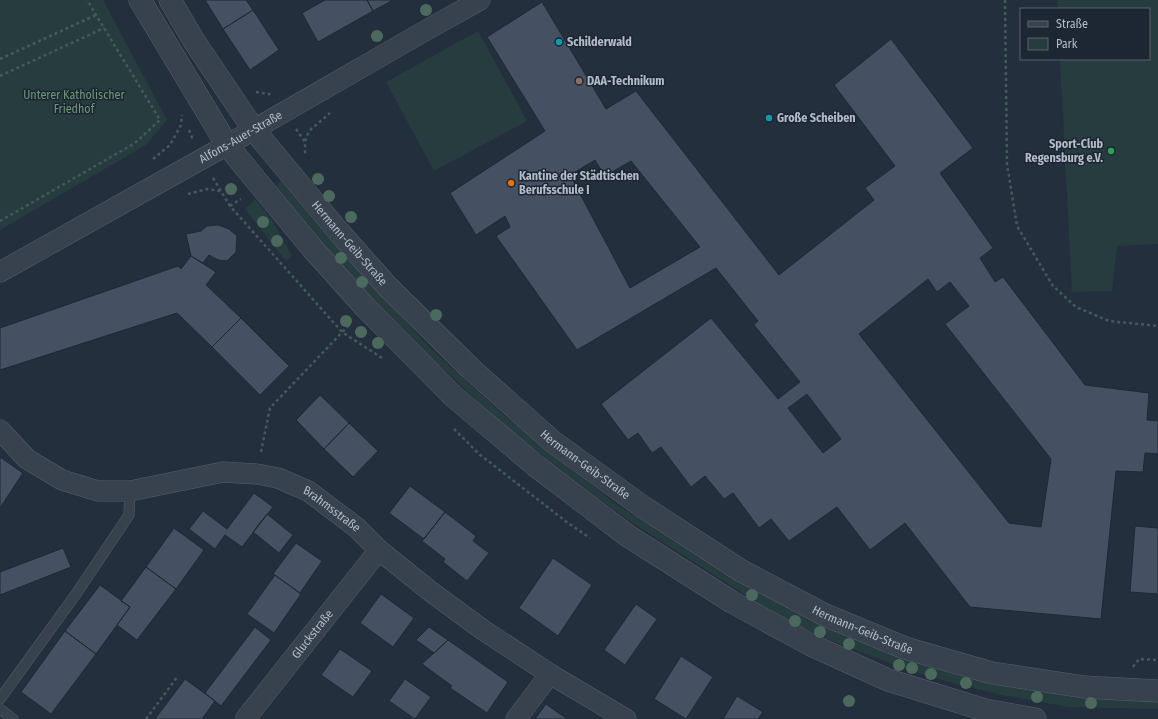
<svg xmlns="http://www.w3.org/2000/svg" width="1158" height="719" font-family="'Fira Sans Condensed',sans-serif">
<rect width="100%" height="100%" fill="#242f3e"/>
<!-- green -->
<path fill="#263c3f" d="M0,0H103L167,120L146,145L0,230Z
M1057,0H1158V244L1117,246L1112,291L1072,292L1060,59H1149V9H1058Z
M478,31L527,121L434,171L386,82Z
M281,181L320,228L428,346L506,417L613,502L723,573L810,621L875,646L1158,702V709L1069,707L1006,696L956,684L908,670L822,637L788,620L750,598L631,522L598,498L534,449L497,419L424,351L399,326L360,285L312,232L276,186Z
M255,199L272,220L292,256L286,261L245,209Z"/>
<!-- building -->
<path fill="#455162" stroke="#1f2835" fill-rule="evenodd" d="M205,0H246L253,10L223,29Z
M325,0H367L373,11L318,42L302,13Z
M367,0H393L373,11Z
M542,2L606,109L636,91L779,275L874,200L865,188L895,166L834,85L891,39L973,148L940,173L993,248L980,258L995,282L1003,277L1085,385L1149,393L1147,420L1158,421V454L1145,453L1143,472L1116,471L1101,619L970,607L905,523L870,550L837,507L789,541L771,519L759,528L733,493L724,499L705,476L691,487L661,447L652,453L638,433L628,440L601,404L711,318L778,399L800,382L754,325L758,321L716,268L577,350L496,236L510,227L505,216L476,235L450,193L545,131L487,37ZM595,160L605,176L631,161L700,247L630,288L570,175ZM928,279L937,292L950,282L969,306L945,324L1051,459L1041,527L1009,523L859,334ZM807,394L841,439L823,453L788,408Z
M253,10L279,50L250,70L223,29Z
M218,225L229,229L237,236L236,252L227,261L218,260L209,255L203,263L191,256L186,234L201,231L207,226Z
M191,256L216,272L206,285L241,318L212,347L177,313L0,370V328L178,266L181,269Z
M241,318L289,366L260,395L212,347Z
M320,395L349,423L324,449L296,420Z
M349,423L378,451L353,477L324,449Z
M0,457L23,473L0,508Z
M410,486L445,512L424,539L389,513Z
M254,493L273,507L242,547L225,535L215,549L189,529L203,511L227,529Z
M445,512L476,536L473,541L489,553L467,581L443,562L445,559L422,541Z
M267,514L293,535L279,553L253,532Z
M1135,526L1158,528V594L1130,592Z
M174,528L204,550L176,589L146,567Z
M296,543L322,561L300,593L273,574Z
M63,548L71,567L0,595V572Z
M553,558L592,585L558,636L519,608Z
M146,567L176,589L137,640L117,625L130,607L121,601Z
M275,575L301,594L274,633L247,614Z
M100,585L130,607L96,654L65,631Z
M381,594L414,618L393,647L360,623Z
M636,604L657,619L625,665L604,650Z
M255,627L271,640L221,706L205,693Z
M429,627L448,640L434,653L416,640Z
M65,631L96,654L51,714L21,692Z
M448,640L508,682L487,713L450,688L452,686L422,664Z
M340,649L372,671L353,697L321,675Z
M681,656L713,677L686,719L654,699Z
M185,679L215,701L202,719H155Z
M405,679L431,697L415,719L389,701Z
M737,696L763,712L758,719H723Z
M546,704L567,719H535Z"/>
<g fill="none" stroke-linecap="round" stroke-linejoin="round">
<defs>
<path id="service" d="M0,699L76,594L129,515L130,491
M0,709L13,719"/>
<g id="minor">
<path id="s1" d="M0,272L227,145L423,32L480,0"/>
<path id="s2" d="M0,430L27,459L62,480L98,491H130L223,472L257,474L278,478L308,491L356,527L379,550L430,591L483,630L550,674L626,719"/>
<path id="s3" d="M246,718L379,550"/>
<path d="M516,719L550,674"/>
</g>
<g id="tertiary">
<path d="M140,0L227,145L312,248L365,307L453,396L536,466L628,536L732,602L811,645L888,680L985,710L1035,719"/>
<path id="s4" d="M170,0L194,41L254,130L338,231L387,286L470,368L552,441L643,507L740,570L825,615L905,648L992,673L1084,687L1158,691"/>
</g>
</defs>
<!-- service casing -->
<use href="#service" stroke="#565f6c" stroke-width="11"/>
<!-- minor casing -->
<use href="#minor" stroke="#565f6c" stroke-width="21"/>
<!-- tertiary casing -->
<use href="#tertiary" stroke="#565f6c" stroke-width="23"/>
<!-- path -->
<path stroke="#44595c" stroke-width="2.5" stroke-dasharray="3 3" stroke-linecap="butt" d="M1005,0L1007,164L1017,226L1053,286L1076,307L1109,321L1158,326
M0,59L96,15
M0,76L104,28
M256,92L269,94L270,95
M296,129L305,142V154
M189,130L193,140
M305,141L309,131L330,113
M153,159L170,145L181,125L182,115
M213,178L230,206L342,332L382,358
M188,194L207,189L221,191
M230,206L241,199
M0,221L135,143L160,120L87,0
M454,429L479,454L568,523L590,538
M261,452L270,408L350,324
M1133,667L1139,659L1158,660
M146,719L178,676"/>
<!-- service -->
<use href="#service" stroke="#38414e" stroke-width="10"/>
<!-- minor -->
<use href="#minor" stroke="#38414e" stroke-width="20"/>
<!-- tertiary -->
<use href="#tertiary" stroke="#38414e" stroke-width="22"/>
</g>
<!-- trees -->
<g fill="#4b6a5d">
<circle cx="426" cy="10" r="6"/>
<circle cx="377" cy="36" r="6"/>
<circle cx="318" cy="179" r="6"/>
<circle cx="231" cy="189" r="6"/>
<circle cx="329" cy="196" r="6"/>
<circle cx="351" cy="217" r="6"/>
<circle cx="263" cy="222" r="6"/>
<circle cx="277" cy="241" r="6"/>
<circle cx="341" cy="258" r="6"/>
<circle cx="362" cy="282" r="6"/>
<circle cx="436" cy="315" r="6"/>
<circle cx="346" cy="321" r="6"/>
<circle cx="361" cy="332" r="6"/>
<circle cx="378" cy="343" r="6"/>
<circle cx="752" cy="595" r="6"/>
<circle cx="795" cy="621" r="6"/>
<circle cx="820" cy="632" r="6"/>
<circle cx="849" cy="644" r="6"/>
<circle cx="899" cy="665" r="6"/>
<circle cx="912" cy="668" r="6"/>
<circle cx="931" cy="674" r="6"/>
<circle cx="966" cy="683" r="6"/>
<circle cx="1037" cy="697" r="6"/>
<circle cx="849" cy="701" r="6"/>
<circle cx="1091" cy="703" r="6"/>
</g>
<!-- markers -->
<g fill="#0f9aa8" stroke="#1d2633" stroke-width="1.5">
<circle cx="559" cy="42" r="4"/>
<circle cx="769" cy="118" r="4"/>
</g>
<circle fill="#8d6e63" stroke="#1d2633" stroke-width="1.5" cx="579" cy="81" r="4"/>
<circle fill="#2e9e5b" stroke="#1d2633" stroke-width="1.5" cx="1111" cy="151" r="4"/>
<circle fill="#e8710a" stroke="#1d2633" stroke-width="1.5" cx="511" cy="183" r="4"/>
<g text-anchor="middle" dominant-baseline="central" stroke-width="3" stroke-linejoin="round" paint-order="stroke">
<!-- poi labels -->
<g font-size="12" font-weight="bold" fill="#b4bcc9" stroke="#1d2633" text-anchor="start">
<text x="567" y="42">Schilderwald</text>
<text x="587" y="81">DAA-Technikum</text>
<text x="777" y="118">Große Scheiben</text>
<text x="1103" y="144" text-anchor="end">Sport-Club<tspan x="1103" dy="14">Regensburg e.V.</tspan></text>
<text x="519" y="176">Kantine der Städtischen<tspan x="519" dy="14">Berufsschule I</tspan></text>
</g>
<!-- park labels -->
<g font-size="12" fill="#6b9a76" stroke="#1d2633">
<text x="74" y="95">Unterer Katholischer<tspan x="74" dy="14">Friedhof</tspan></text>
</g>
<!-- street labels -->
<g font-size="12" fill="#b4bcc9" stroke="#1d2633">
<text stroke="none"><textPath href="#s1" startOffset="276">Alfons-Auer-Straße</textPath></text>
<text stroke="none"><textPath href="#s4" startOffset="303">Hermann-Geib-Straße</textPath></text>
<text stroke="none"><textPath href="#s4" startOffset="627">Hermann-Geib-Straße</textPath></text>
<text stroke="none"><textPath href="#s2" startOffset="363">Brahmsstraße</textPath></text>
<text stroke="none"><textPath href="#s4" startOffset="951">Hermann-Geib-Straße</textPath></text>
<text stroke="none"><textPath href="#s3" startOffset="107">Gluckstraße</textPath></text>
</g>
</g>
<!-- legend -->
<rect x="1020" y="8" width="130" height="52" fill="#1d2633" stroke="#59626f"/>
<rect x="1028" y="21" width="20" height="6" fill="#38414e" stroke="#59626f"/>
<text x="1056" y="28" font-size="12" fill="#b4bcc9">Straße</text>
<rect x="1028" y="38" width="20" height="12" fill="#263c3f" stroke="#59626f"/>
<text x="1056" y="48" font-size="12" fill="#b4bcc9">Park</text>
</svg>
